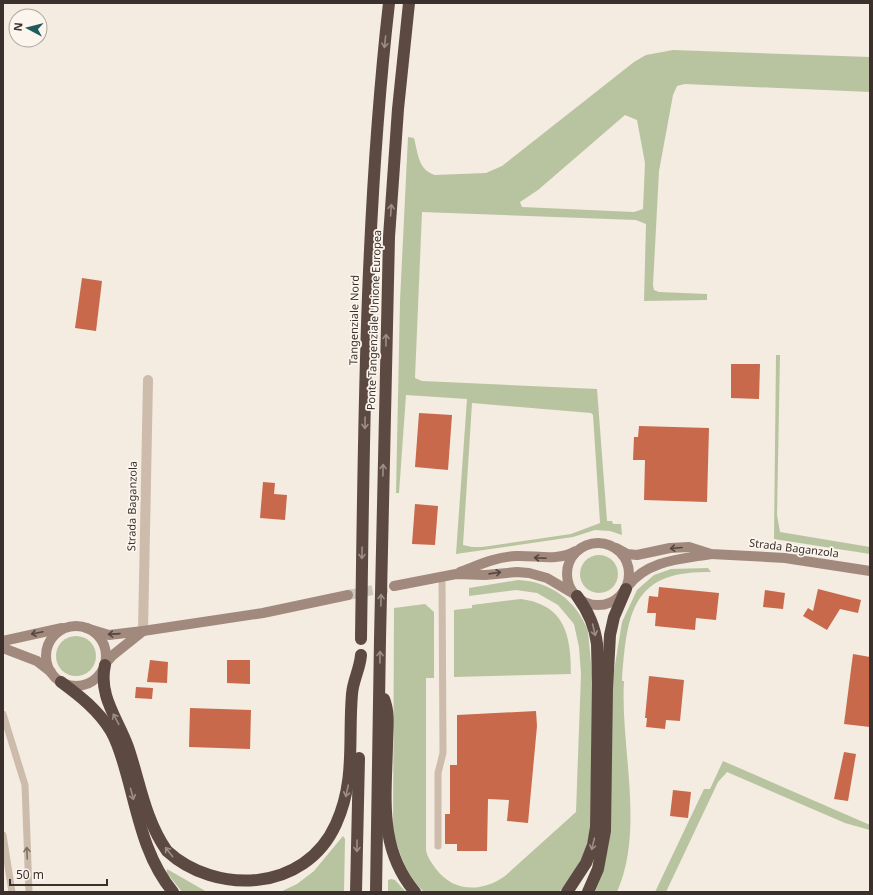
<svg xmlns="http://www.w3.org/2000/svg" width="873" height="895" viewBox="0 0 873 895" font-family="'Noto Sans',sans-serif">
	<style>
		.green { fill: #b8c4a0; fill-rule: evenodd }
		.building { fill: #c8694b }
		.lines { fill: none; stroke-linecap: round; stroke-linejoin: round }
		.secondary-tunnel { stroke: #cfc6bd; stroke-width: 10; stroke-dasharray: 10 5; stroke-linecap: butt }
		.lane { stroke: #cdbbac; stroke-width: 7 }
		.street { stroke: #cdbbac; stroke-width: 10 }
		.secondary { stroke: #a18a7d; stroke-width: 10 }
		.highway { stroke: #5c4a42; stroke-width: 12 }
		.highway-bridge { stroke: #5c4a42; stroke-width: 12 }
		.oneway { stroke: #9c8e87 }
		.oneway2 { stroke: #544640 }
		.oneway3 { stroke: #7d6f65 }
		.labels { text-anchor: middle; stroke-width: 3.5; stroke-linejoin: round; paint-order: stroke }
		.street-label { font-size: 11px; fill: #3b302b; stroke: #fbf5ee }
	</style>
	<rect width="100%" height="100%" fill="#f4ebe1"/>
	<g class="green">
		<path d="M673 50 870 57V92L685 84 677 86 673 95 659 171 653 285 654 290 659 292 707 294V300L644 301 646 224 636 220 422 212 415 378 422 381 597 389 607 521H612L613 524H621L622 535 610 531 595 530 573 537 456 554 467 399 406 395 399 493H396L400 301 408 137 414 138C418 153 418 170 435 175L486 173 502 166 634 62 646 55ZM625 115 637 120 645 163 643 209 634 212 522 207 520 202 538 190ZM472 403 591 413 593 415 600 523 571 534 482 547H472L463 545Z"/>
		<polygon points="776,355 780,355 777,515 780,532 870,547 870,554 774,539"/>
		<circle cx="599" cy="574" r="19"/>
		<path d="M708 568 711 572C631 570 627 614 622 681H624C620 747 645 829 617 892H595L604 869 613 677 622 622 637 590 654 575 671 569Z"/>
		<path d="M518 580C550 581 577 601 588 631L593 685 590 834C584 856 575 876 559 892H424C406 875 400 854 393 832L394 608 425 604 434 612V678H426V850C427 857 432 863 436 869 454 893 483 892 505 876L576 812 581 674 579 647 574 624 558 605 537 593 516 590 469 596V588Z"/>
		<path d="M521 599C566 605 571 637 571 674L454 677V610L472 608V605Z"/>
		<circle cx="76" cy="656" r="20"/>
		<polygon points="723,761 870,825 870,830 845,823 727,772 718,782 666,892 655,892 704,789 710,789"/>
		<polygon points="343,836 345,839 344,892 280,892 297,884 314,871"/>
		<polygon points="167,869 207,892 182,892 167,873"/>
		<polygon points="391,879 395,880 406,892 388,892 388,880"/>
	</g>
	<g class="building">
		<polygon points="82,278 102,281 96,331 75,328"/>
		<polygon points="731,364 760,364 759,399 731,398"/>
		<polygon points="419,413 452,415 448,470 415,467"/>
		<polygon points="639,426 709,428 707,502 644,500 645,460 633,460 634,437 638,437"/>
		<polygon points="263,482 275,483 274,494 287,495 285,520 260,518"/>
		<polygon points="415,504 438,506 435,545 412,544"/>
		<polygon points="659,587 719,593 716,620 696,618 695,630 655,626 656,613 647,613 649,596 658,597"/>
		<polygon points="818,589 861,600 858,613 840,609 827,630 803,616 808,608 813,611"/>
		<polygon points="765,590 785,593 783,609 763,607"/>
		<polygon points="853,654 870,657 870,727 844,724"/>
		<polygon points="150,660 168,662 167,683 147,682"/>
		<polygon points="227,660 250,660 250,684 227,683"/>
		<polygon points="649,676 684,680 680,721 666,720 665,729 646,727 647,718 645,718"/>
		<polygon points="136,687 153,688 152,699 135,698"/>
		<polygon points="190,708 251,710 250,749 189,747"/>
		<polygon points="536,711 537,726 528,823 507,821 509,800 488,799 487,851 457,851 457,844 445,844 445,814 450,814 450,765 457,765 457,715"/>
		<polygon points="844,752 856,754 848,801 834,799"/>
		<polygon points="673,790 691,792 688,818 670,816"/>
	</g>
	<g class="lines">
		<polyline class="secondary-tunnel" points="348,595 394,586"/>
		<g class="lane">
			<polyline points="3,714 25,785 29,892"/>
			<polyline points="3,835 12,892"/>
			<polyline points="438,846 438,773 443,753 442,576"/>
		</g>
		<polyline class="street" points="143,631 148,380"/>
		<g class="secondary">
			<circle cx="598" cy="574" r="31"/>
			<polyline points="616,548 627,554 637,555 670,548 689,547 711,554 785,558 870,571"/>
			<path d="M460 572C479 565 495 557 516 556 537 555 556 562 576 551"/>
			<polyline points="394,586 456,574 485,575 517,572 529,573 547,578 574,594"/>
			<path d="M628 586C647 560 682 559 711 554"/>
			<circle cx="76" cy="656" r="30"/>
			<polyline points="86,628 109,635 143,631 263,613 348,595"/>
			<polyline points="3,641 62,628"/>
			<polyline points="3,648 37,661 51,672"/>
			<polyline points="105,664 113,655 143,631"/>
		</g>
		<g class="highway">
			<path d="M105 665C98 696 118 719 128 747 140 782 145 820 167 851 215 895 305 893 336 824 356 780 348 740 352 694 353 680 360 669 361 655"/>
			<path d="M61 682C80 696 98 710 111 731 120 747 124 765 129 783 139 821 147 861 173 892"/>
			<path d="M384 699C390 714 387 730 387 745 386 798 378 848 415 892"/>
			<polyline points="356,892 359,758"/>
			<polyline points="376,892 380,639"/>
			<path d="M567 892 586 863 593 845 596 827 598 683 597 644C595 626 588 611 577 596"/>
			<polyline points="588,892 598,869 605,831 607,689 610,635 614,617 626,589"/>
		</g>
		<g class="highway-bridge">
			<path d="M361 639C364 426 365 214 389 3"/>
			<polyline points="380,639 389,237 398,109 409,3"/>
		</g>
	</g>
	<defs><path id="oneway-shaft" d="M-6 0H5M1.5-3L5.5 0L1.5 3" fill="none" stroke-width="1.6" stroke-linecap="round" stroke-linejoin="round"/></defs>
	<g class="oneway">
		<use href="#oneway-shaft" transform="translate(385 42) rotate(96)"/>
		<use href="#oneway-shaft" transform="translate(391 210) rotate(-86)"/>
		<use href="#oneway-shaft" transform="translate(386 340) rotate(-89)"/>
		<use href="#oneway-shaft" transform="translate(365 423) rotate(91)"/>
		<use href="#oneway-shaft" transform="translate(383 470) rotate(-89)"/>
		<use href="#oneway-shaft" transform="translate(362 553) rotate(91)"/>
		<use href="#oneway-shaft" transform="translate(381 600) rotate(-89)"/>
		<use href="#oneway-shaft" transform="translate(594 630) rotate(77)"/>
		<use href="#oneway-shaft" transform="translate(380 657) rotate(-89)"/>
		<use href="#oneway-shaft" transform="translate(116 719) rotate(-118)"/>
		<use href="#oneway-shaft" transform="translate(347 791) rotate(102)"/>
		<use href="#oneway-shaft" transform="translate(132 794) rotate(75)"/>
		<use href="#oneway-shaft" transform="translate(593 844) rotate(104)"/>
		<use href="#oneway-shaft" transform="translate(357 846) rotate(91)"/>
		<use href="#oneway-shaft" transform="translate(169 852) rotate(-128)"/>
	</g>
	<g class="oneway2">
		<use href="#oneway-shaft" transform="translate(676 548) rotate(175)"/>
		<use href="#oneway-shaft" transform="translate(540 558) rotate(-177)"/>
		<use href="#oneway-shaft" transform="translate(495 573) rotate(-8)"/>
		<use href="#oneway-shaft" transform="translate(37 633) rotate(168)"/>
		<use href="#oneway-shaft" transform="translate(114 634) rotate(176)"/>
	</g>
	<use class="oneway3" href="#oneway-shaft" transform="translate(27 853) rotate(-93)"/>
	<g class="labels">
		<g class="street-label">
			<text transform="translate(354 320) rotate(-89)" y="4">Tangenziale Nord</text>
			<text transform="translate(374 320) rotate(-88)" y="4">Ponte Tangenziale Unione Europea</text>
			<text transform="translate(132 506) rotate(-89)" y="4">Strada Baganzola</text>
			<text transform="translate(794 548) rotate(7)" y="4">Strada Baganzola</text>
		</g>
	</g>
	<rect width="873" height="895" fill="none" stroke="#3b302b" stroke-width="8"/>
	<g transform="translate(28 28) rotate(277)"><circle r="19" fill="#fbf5ee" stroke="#aea6a0"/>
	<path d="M0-3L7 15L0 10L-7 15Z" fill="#1f5a5e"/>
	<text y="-6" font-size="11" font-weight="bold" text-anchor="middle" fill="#3b302b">N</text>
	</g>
	<path d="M10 879v6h97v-6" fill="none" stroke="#3b302b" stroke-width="2"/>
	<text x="16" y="879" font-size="12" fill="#3b302b" stroke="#fbf5ee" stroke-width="3" paint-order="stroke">50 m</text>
</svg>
